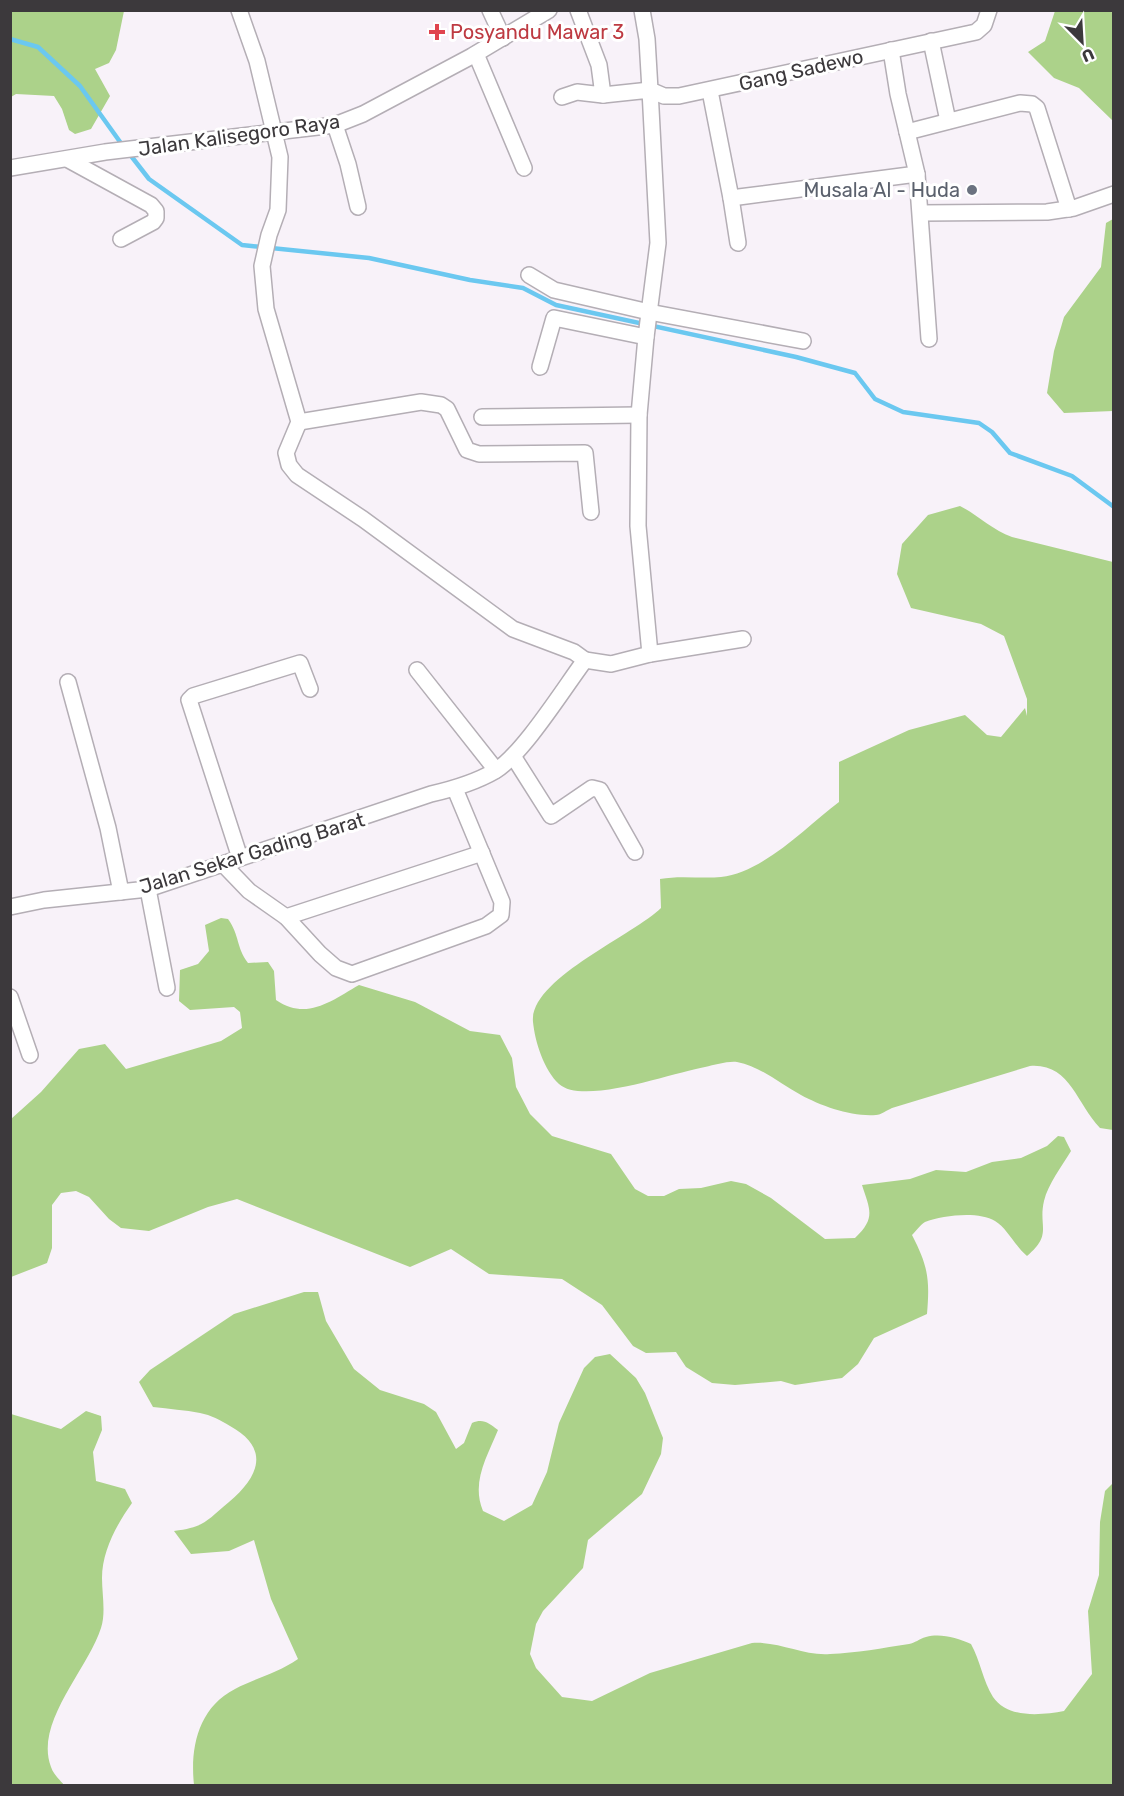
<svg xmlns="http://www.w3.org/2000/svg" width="1124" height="1796" viewBox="0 0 1124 1796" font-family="Rubik,sans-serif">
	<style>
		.forest { fill: #acd28a }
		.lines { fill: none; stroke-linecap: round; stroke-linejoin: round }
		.stream { stroke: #6bc8f0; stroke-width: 4.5 }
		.minor-casing { stroke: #b4aeb5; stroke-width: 18 }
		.minor { stroke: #fff; stroke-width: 15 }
		.health-dot { fill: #e0444e; stroke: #fff; stroke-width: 2 }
		.worship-dot { fill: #6b7280; stroke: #fff; stroke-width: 2 }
		.labels { text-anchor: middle; stroke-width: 6; stroke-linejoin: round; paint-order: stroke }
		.health-label { font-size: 20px; fill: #be3a42; stroke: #fff; text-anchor: start }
		.street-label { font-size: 20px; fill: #3c393c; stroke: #fff }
		.worship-label { font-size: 20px; fill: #5b616d; stroke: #fff; text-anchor: end }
	</style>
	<rect width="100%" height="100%" fill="#f8f2f9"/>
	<g class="forest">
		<polygon points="10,11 124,11 116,50 109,63 95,69 110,96 91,129 75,134 69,130 62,109 54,96 16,94 11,97"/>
		<polygon points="1055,11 1110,11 1113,13 1113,121 1079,88 1054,78 1028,52 1045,41"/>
		<polygon points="1113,219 1113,411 1064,413 1047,393 1054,351 1064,317 1101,267 1106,223"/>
		<path d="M960 506C978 515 992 530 1012 537L1113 562V1130L1100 1128C1076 1103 1070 1063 1030 1066L892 1108C887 1110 881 1115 876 1115 852 1117 821 1106 801 1095 780 1084 762 1067 737 1062 727 1061 715 1065 705 1067 675 1072 583 1106 559 1084 544 1070 535 1042 533 1022 529 979 634 935 661 908L660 879C681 875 701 879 721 877 763 873 807 826 839 802V762L909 730 965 715 987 735 1001 737 1025 708 1027 716V699L1004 636 981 624 911 608 897 574 902 544 928 515Z"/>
		<path d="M221 918 228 919C240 936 236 947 248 963L268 962 274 971 276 1000C307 1021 331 1001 359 985L415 1002 470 1031 500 1035 512 1058 516 1087 530 1114 552 1136 611 1154 635 1189 648 1196H664L679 1189 701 1188 731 1181 746 1184 771 1198 825 1239 855 1238C876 1218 870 1210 862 1185L910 1179 936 1170 966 1172 992 1162 1021 1158 1047 1146 1058 1136 1064 1137 1071 1151C1062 1166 1048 1184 1044 1201 1038 1227 1053 1234 1027 1256 1015 1246 1007 1228 995 1221 979 1211 943 1215 925 1222 920 1225 916 1231 912 1235 928 1266 930 1279 927 1314L874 1338 858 1364 842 1378 795 1385 781 1381 735 1385 712 1383 686 1367 676 1352 646 1353 633 1346 602 1305 562 1279 489 1274 451 1249 410 1267 237 1199 208 1207 149 1231 121 1228 109 1219 89 1197 76 1191 61 1193 52 1205V1248L47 1263 11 1277V1119L41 1092 79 1049 105 1044 126 1069 221 1041 242 1028 240 1012 234 1007 190 1010 179 1001 180 970 198 964 209 951 205 925Z"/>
		<path d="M304 1292H318L326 1321 354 1369 380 1390 424 1404 436 1412 456 1449 464 1443 472 1423C483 1418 489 1423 498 1430 487 1457 471 1482 483 1511L504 1521 532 1505 547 1472 559 1423 584 1368 595 1357 610 1354 636 1378 645 1393 663 1438 661 1454 642 1494 588 1540 583 1568 543 1611 536 1624 530 1654 536 1668 562 1697 592 1701 650 1673 752 1643C779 1641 803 1656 830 1654 856 1653 883 1648 909 1644 915 1643 919 1639 926 1637 941 1633 957 1638 971 1644 980 1660 983 1681 993 1697 1008 1719 1042 1715 1064 1711L1092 1674 1088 1611 1099 1575 1100 1522 1105 1491 1113 1483V1785H194C190 1748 198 1708 235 1689 256 1678 278 1673 298 1659L271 1599 254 1540 229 1551 191 1554 174 1531C205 1527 206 1521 229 1502 260 1476 270 1448 230 1426 220 1420 211 1415 200 1413 185 1410 169 1409 153 1407L139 1382 150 1370 234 1314Z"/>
		<path d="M86 1411 101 1416 102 1430 93 1452 96 1481 125 1489 132 1503C117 1524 102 1551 102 1578 102 1594 106 1613 101 1628 88 1669 34 1723 51 1767 53 1774 60 1780 64 1785H11V1414L61 1429Z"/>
	</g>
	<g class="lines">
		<g class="stream">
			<polyline points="10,39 38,47 80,86 123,146"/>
			<polyline points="128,152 149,179 242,245 369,258 470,280 523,288 556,305 796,357 855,373 875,399 903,412 979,423 992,432 1010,453 1072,476 1114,507"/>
		</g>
		<defs>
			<g id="minor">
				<polyline points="490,10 503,38"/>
				<polyline points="642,10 647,39 650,90 664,96 679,96 976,32 984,25 989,10"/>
				<polyline points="931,41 948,121"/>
				<polyline points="891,50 898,94 917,174 929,339"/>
				<polyline points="476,54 524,168"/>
				<polyline points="710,91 731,198 917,174"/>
				<polyline points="562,97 577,92 603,95 599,65 578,10"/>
				<polyline points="335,125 348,164 358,207"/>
				<polyline points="907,132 1020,103 1032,104 1037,108 1069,209"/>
				<polyline points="67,159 151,205 156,211 156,218 153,222 121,239"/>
				<polyline points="10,168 105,152 335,125 363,114 472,56 549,10"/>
				<polyline points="731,198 738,243"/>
				<polyline points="921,213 1047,212 1074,208 1114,194"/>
				<polyline points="529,275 554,290 649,312 803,341"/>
				<polyline points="540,367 554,318 646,337"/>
				<polyline points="482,417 639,415"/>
				<polyline points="299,422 421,402 441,405 447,409 467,450 479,454 585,453 591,512"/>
				<polyline points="650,654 743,639"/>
				<polyline points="585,660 611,664 650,654 638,526 639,415 646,337 658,243 650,90 603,95"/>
				<polyline points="417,670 496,770"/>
				<polyline points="68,682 108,828 121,892"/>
				<polyline points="513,756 551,816 592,788 600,790 635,852"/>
				<polyline points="240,858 189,700 193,696 300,663 310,689"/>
				<polyline points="223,864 249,891 286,917 320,954 336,968 352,974 486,926 501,915 502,902 455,789"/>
				<polyline points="148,889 167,988"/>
				<path d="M10 907 44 900 148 889 431 794C453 789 476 782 495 771 523 754 564 688 585 660L574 652 513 629 363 519 297 475 289 465 286 453 299 422 266 309 262 266 269 235 278 210 280 157 257 61 239 10"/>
				<polyline points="286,917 482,853"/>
				<polyline points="10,997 30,1055"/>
			</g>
		</defs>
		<use href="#minor" class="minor-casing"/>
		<use href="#minor" class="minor"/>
	</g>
	<path class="health-dot" d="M434 23h6v6h6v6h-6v6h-6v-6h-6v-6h6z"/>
	<circle class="worship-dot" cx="972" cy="190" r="6"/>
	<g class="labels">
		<g class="health-label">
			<text x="450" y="39">Posyandu Mawar 3</text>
		</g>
		<g class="street-label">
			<text transform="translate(801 70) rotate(-13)" y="7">Gang Sadewo</text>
			<text transform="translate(239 135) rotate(-8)" y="7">Jalan Kalisegoro Raya</text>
			<text transform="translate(252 853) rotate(-17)" y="7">Jalan Sekar Gading Barat</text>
		</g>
		<g class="worship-label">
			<text x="960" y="197">Musala Al - Huda</text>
		</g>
	</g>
	<rect width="1124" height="1796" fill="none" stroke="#3c393c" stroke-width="24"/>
	<g transform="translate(1082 42) rotate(156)" stroke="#ffffff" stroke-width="4.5" paint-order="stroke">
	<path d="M0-4.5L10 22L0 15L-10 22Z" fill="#3c393c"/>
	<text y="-9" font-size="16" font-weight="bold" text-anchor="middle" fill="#3c393c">U</text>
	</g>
</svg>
